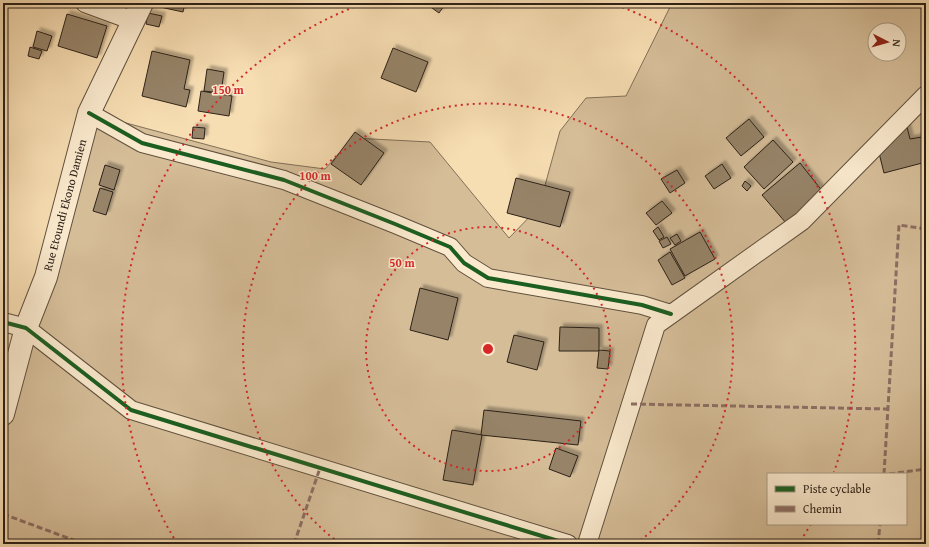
<svg xmlns="http://www.w3.org/2000/svg" width="929" height="547" viewBox="0 0 929 547" font-family="'Gentium Book Plus',serif">
	<style>
		.green { fill: #d5bd98; stroke: #817058; fill-rule: evenodd }
		.building { fill: #968368; stroke: #2d2218; filter: url(#shadow) }
		.lines { fill: none; stroke-linecap: round; stroke-linejoin: round }
		.minor-casing { stroke: #60513e; stroke-width: 20 }
		.tertiary-casing { stroke: #60513e; stroke-width: 24 }
		.minor { stroke: #fae9cd; stroke-width: 18 }
		.tertiary { stroke: #fae9cd; stroke-width: 22 }
		.quiet { stroke: #8d6e63; stroke-width: 3; stroke-dasharray: 6 3; stroke-linecap: butt }
		.cycleway-casing { stroke: #fae9cd; stroke-width: 6 }
		.cycleway { stroke: #1b5e20; stroke-width: 4 }
		.ring { fill: none; stroke: #d62828; stroke-width: 2; stroke-dasharray: 2 4 }
		.labels { text-anchor: middle; stroke-width: 3; stroke-linejoin: round; paint-order: stroke }
		.street-label { font-size: 12px; fill: #2d2218; stroke: #fae9cd }
		.centre { fill: #d62828; stroke: #fae9cd; stroke-width: 2 }
		.ring-label { font-size: 12px; text-anchor: middle; font-weight: bold; fill: #d62828; stroke: #fae9cd; stroke-width: 3; stroke-linejoin: round; paint-order: stroke }
	</style>
	<defs>
		<filter id="shadow"><feDropShadow dx="3.5" dy="-3.5" stdDeviation="1" flood-color="#0004"/></filter>
	</defs>
	<rect width="100%" height="100%" fill="#f7ddb2"/>
	<filter id="stains"><feTurbulence type="fractalNoise" baseFrequency=".005" numOctaves="4"/><feColorMatrix values="0 0 0 0 .2 0 0 0 0 .09 0 0 0 0 .02 0 0 0 .5 -.17"/></filter>
	<radialGradient id="worn" r=".72"><stop offset=".6" stop-color="#630" stop-opacity="0"/><stop offset="1" stop-color="#630" stop-opacity=".3"/></radialGradient>
	<path class="green" d="M672 3H926V544H3V427L46 277 89 113 271 162 325 169 353 138 430 142 509 238 539 207 560 131 586 98 626 96ZM875 30H899V54H875ZM768 474H906V524H768Z"/>
	<g class="building">
		<polygon points="161,3 185,3 183,12 160,7"/>
		<polygon points="425,3 446,3 439,13"/>
		<polygon points="148,13 162,16 159,27 146,24"/>
		<polygon points="67,14 107,26 97,58 58,46"/>
		<polygon points="37,31 52,36 47,51 33,47"/>
		<polygon points="30,47 42,51 39,59 28,56"/>
		<polygon points="393,48 428,62 416,92 381,78"/>
		<polygon points="152,51 190,60 184,89 190,90 186,107 142,96"/>
		<polygon points="207,69 224,72 221,93 204,91"/>
		<polygon points="201,91 232,96 229,116 198,111"/>
		<polygon points="749,119 764,137 741,156 726,138"/>
		<polygon points="906,123 910,139 922,137 926,153 926,162 884,173 877,145"/>
		<polygon points="193,127 205,128 204,139 192,138"/>
		<polygon points="355,132 384,153 361,185 331,164"/>
		<polygon points="773,140 793,162 764,189 744,167"/>
		<polygon points="800,163 823,192 786,223 762,195"/>
		<polygon points="722,164 731,178 714,189 705,176"/>
		<polygon points="105,165 120,170 114,190 99,185"/>
		<polygon points="677,170 685,183 670,193 661,179"/>
		<polygon points="516,178 570,192 560,227 507,213"/>
		<polygon points="745,181 751,186 747,191 742,186"/>
		<polygon points="100,188 113,192 106,215 93,211"/>
		<polygon points="662,201 672,213 656,225 646,213"/>
		<polygon points="658,227 664,237 659,240 653,231"/>
		<polygon points="700,232 715,259 685,276 670,249"/>
		<polygon points="677,234 681,241 675,245 670,238"/>
		<polygon points="667,237 671,244 663,248 659,241"/>
		<polygon points="670,252 685,278 672,285 658,260"/>
		<polygon points="420,288 458,298 448,340 410,330"/>
		<polygon points="560,327 599,328 599,351 559,351"/>
		<polygon points="514,335 544,342 537,370 507,362"/>
		<polygon points="599,350 610,351 608,369 597,368"/>
		<polygon points="484,410 581,421 578,445 481,435"/>
		<polygon points="452,430 482,435 473,485 443,480"/>
		<polygon points="556,448 578,456 570,477 549,469"/>
	</g>
	<g class="lines">
		<defs>
			<g id="minor">
				<polyline points="85,3 134,21"/>
				<polyline points="89,113 142,143 284,180 395,224 450,247 464,263 488,278 642,305 671,314"/>
				<polyline points="3,322 26,328 131,410 568,544"/>
				<polyline points="587,544 656,325 802,221 926,95"/>
			</g>
			<polyline id="tertiary" points="3,414 26,328 46,277 89,113 142,3"/>
		</defs>
		<use href="#minor" class="minor-casing"/>
		<use href="#tertiary" class="tertiary-casing"/>
		<use href="#minor" class="minor"/>
		<use href="#tertiary" class="tertiary"/>
		<g class="quiet">
			<polyline points="631,404 888,409"/>
			<polyline points="884,474 899,225 926,229"/>
			<polyline points="889,474 926,469"/>
			<polyline points="3,514 84,544"/>
			<polyline points="294,544 320,468"/>
			<polyline points="878,544 880,524"/>
		</g>
		<defs>
			<g id="cycleway">
				<polyline points="89,113 142,143 284,180 395,224 450,247 464,263 488,278 642,305 671,314"/>
				<polyline points="3,322 26,328 131,410 568,544"/>
			</g>
		</defs>
		<use href="#cycleway" class="cycleway-casing"/>
		<use href="#cycleway" class="cycleway"/>
	</g>
	<g class="ring">
		<circle cx="488" cy="349" r="122"/>
		<path d="M339 543A245 245 0 1 1 637 543"/>
		<path d="M811 524A367 367 0 0 1 799 543M177 543A367 367 0 0 1 365 3M611 3A367 367 0 0 1 834 472"/>
	</g>
	<g class="labels">
		<g class="street-label">
			<text transform="translate(65 205) rotate(-75)" y="4">Rue Etoundi Ekono Damien</text>
		</g>
	</g>
	<circle cx="488" cy="349" r="6" class="centre"/>
	<g class="ring-label">
		<text x="228" y="94">150 m</text>
		<text x="315" y="180">100 m</text>
		<text x="402" y="267">50 m</text>
	</g>
	<rect width="929" height="547" fill="none" stroke="#f7ddb2" stroke-width="16"/>
	<rect x="4" y="4" width="921" height="539" fill="none" stroke="#2d2218" stroke-width="2"/>
	<rect x="8" y="8" width="913" height="531" fill="none" stroke="#2d2218"/>
	<rect x="767" y="473" width="140" height="52" fill="#fae9cd" stroke="#a89985"/>
	<rect x="775" y="486" width="20" height="6" fill="#1b5e20" stroke="#a89985"/>
	<text x="803" y="493" font-size="12" fill="#2d2218">Piste cyclable</text>
	<rect x="775" y="506" width="20" height="6" fill="#8d6e63" stroke="#a89985"/>
	<text x="803" y="513" font-size="12" fill="#2d2218">Chemin</text>
	<g transform="translate(887 42) rotate(96)"><circle r="19" fill="#fae9cd" stroke="#a89985"/>
	<path d="M0-3L7 15L0 10L-7 15Z" fill="#8f2418"/>
	<text y="-6" font-size="11" font-weight="bold" text-anchor="middle" fill="#2d2218">N</text>
	</g>
	<rect width="100%" height="100%" filter="url(#stains)"/>
	<rect width="100%" height="100%" fill="url(#worn)"/>
</svg>
